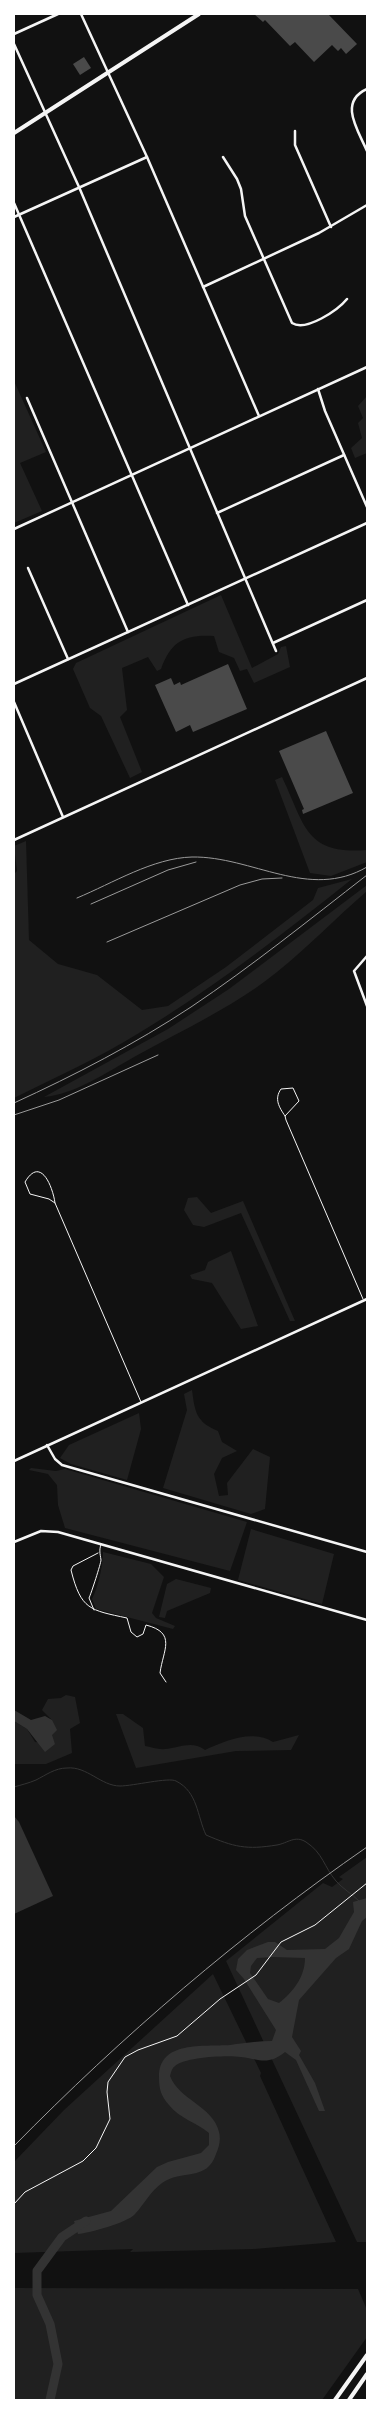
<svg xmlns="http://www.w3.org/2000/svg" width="381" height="2414" viewBox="0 0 381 2414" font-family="'Fira Sans Condensed',sans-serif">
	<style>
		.green { fill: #202020 }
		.water { fill: #333; fill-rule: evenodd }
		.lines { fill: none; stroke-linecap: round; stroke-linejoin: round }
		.stream { stroke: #333; stroke-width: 1 }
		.river { stroke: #333; stroke-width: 9 }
		.building { fill: #4a4a4a }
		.path { stroke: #f5f5f5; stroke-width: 1 }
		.service { stroke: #f5f5f5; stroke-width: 1 }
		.minor { stroke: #f5f5f5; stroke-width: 2.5 }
		.tertiary { stroke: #f5f5f5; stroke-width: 2.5 }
		.primary { stroke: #f5f5f5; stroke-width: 4 }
		.trunk { stroke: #f5f5f5; stroke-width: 4 }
		.rail { stroke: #9a9a9a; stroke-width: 1 }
	</style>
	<rect width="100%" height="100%" fill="#111"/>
	<g class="green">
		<polygon points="14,381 46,452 20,463 42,511 14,523"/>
		<polygon points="367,396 367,453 355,458 351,448 362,438 358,423 363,418 358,406"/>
		<path d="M221 595 252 668 278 654 281 647 286 646 290 667 254 683 247 669 240 671 234 658 219 652 214 636C185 634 171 641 161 669L157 671 148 657 122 668 127 710 120 717 142 772 130 778 101 716 90 708 73 669 76 663Z"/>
		<path d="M282 777C305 825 305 855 367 850V862L331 876 310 873 275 780Z"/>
		<path d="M26 841 29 940 58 964 97 975 142 1010 168 1006 226 967 313 900 318 888 352 879C284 933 214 988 139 1033 99 1058 56 1077 14 1098V874L17 871 14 846Z"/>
		<path d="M367 885V891C337 917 308 947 277 972 234 1007 182 1030 134 1057 107 1072 76 1094 44 1097L168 1029 229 989Z"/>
		<polygon points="197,1197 211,1213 243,1201 295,1321 290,1321 241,1213 204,1227 193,1225 184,1210 188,1198"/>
		<polygon points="231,1251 258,1326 241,1329 212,1283 192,1279 190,1275 205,1270 208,1262"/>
		<path d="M192 1390C195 1412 196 1422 218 1431L222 1442 237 1451 222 1458 214 1474 219 1496 228 1495 227 1483 253 1449 270 1457 265 1509 251 1514 163 1488 187 1410 184 1394Z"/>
		<polygon points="139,1413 141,1429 127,1480 71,1464 60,1458 69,1445"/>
		<polygon points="31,1468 56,1471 65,1469 247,1522 230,1571 65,1528 58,1505 57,1485 48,1474 29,1470"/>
		<polygon points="251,1529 334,1554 322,1604 238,1580"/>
		<path d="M103 1552 151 1564 164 1577 152 1613 156 1618 175 1626 173 1629 96 1609 92 1599C98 1588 103 1565 103 1552Z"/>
		<polygon points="176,1579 211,1588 210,1593 167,1611 165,1618 159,1617 167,1584"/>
		<polygon points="66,1695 75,1697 80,1723 70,1729 72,1753 46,1764 14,1764 14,1721 27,1729 35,1742 55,1744 52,1738 52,1720 42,1710 48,1699 61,1698"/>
		<path d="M116 1714H123L143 1728 145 1746C151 1747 159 1750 165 1749 180 1748 191 1740 205 1750 225 1741 252 1729 273 1742L299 1735 291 1750 236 1751 136 1768Z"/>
		<polygon points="367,1857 367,2242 357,2242 226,1961 323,1883 332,1887 343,1879 339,1877"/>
		<polygon points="213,1974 261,2073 260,2076 336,2242 253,2249 130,2252 133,2249 14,2253 14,2162 64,2110"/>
		<polygon points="14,2288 358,2289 367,2310 367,2337 322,2400 14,2400"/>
	</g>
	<g class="water">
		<polygon points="14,1710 31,1720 45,1716 52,1720 57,1730 52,1735 55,1744 45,1752 27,1729 14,1721"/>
		<polygon points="14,1816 19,1822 53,1896 14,1914"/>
		<path d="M367 1898V1917L362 1921 349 1949 336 1958 299 2000 292 2037 301 2051 299 2055 315 2083 325 2111H319L296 2060 285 2052C268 2066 259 2059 241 2057 227 2055 185 2057 175 2066 172 2068 171 2072 170 2076 179 2100 213 2106 219 2132 221 2140 219 2147 216 2154 207 2182 181 2169 162 2183 150 2192 145 2203 135 2214 127 2223 89 2233 78 2234L74 2221 111 2211 157 2167 168 2162 201 2153 209 2145V2133C196 2122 180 2119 169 2105 161 2096 159 2089 159 2077 159 2040 204 2047 230 2045 244 2043 257 2041 272 2041L276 2030 244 1979 236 1970 238 1959 247 1950 268 1942H275L287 1950 325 1949 339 1938 343 1931 354 1912 353 1902ZM273 1957 305 1958C305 1977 293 1992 279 2003L268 1999 250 1973 251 1966 257 1958Z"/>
	</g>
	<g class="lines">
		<path class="stream" d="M14 1787C21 1785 29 1783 36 1780 46 1775 55 1768 67 1768 87 1766 101 1786 120 1786 133 1786 169 1777 176 1781 198 1792 197 1816 206 1835 234 1847 246 1850 277 1845 288 1843 295 1835 306 1842 323 1853 324 1867 336 1881 342 1888 352 1894 359 1901"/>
		<polyline class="river" points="50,2400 58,2364 50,2324 37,2295 37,2271 62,2237 86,2221"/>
	</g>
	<g class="building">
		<polygon points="254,14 328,14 357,44 346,54 341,48 338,51 332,45 314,62 295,42 290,46 265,20 263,22"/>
		<polygon points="84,57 91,68 80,75 73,64"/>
		<polygon points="228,664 247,709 193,732 190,725 176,732 155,685 171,678 174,685 180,682 181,685"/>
		<polygon points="326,731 353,793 303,814 302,810 304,809 279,751"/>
	</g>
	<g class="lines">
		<polyline class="path" points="14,2204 25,2192 83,2161 96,2148 110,2119 107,2092 108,2082 125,2057 138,2050 177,2036 220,1999 256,1975 281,1942 315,1925 367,1883"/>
		<g class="service">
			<path d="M285 1116C279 1107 274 1099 281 1089L293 1088 299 1101 285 1116 286 1120 363 1299"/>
			<path d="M55 1203 49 1199 30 1194 25 1182C41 1155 53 1188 55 1203L141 1402"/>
			<path d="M98 1553 73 1566 71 1570C81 1610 90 1610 127 1618L131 1632 137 1637 143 1634 146 1625C177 1633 163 1650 160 1673L166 1682"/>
			<path d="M94 1610 89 1598C91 1594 101 1563 101 1560 100 1553 99 1551 101 1544"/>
		</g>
		<g class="minor">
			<polyline points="81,14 147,157 259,416"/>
			<polyline points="14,34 58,14"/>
			<polyline points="14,44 79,187 276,651"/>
			<path d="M367 89C338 102 358 130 367 151"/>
			<polyline points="295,131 295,145 331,227"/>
			<path d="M223 157 237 179 241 189 245 216 292 323C306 332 338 310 347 299"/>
			<polyline points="14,203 188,605"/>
			<polyline points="14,217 147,157"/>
			<polyline points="203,287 319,233 367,205"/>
			<polyline points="318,389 325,411 367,507"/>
			<polyline points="27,398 128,632"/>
			<polyline points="217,513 344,455"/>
			<polyline points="14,529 367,367"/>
			<polyline points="28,568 68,659"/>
			<polyline points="273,643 367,600"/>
			<polyline points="14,684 367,523"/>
			<polyline points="14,702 63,817"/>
			<polyline points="367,956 354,971 367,1006"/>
			<polyline points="47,1445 55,1459 62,1465 367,1552"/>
			<polyline points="14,1542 41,1531 58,1532 367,1620"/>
		</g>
		<g class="tertiary">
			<polyline points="14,840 367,678"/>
			<polyline points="14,1461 367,1299"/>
		</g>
		<polyline class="primary" points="14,133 199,14"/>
		<g class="trunk">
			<polyline points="335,2400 367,2355"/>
			<polyline points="349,2400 367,2374"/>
		</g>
		<g class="rail">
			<path d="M77 898C113 883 153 858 192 857 252 856 309 901 367 867"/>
			<polyline points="91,904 168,870 196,862"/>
			<polyline points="107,942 240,885 262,879 282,878"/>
			<path d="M14 1103C75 1075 135 1044 191 1007 252 966 309 920 367 875"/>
			<polyline points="14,1115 59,1100 158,1055"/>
			<path d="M14 2146C122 2036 240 1935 367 1847"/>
		</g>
	</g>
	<rect width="381" height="2414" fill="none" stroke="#ffffff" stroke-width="30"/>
</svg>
